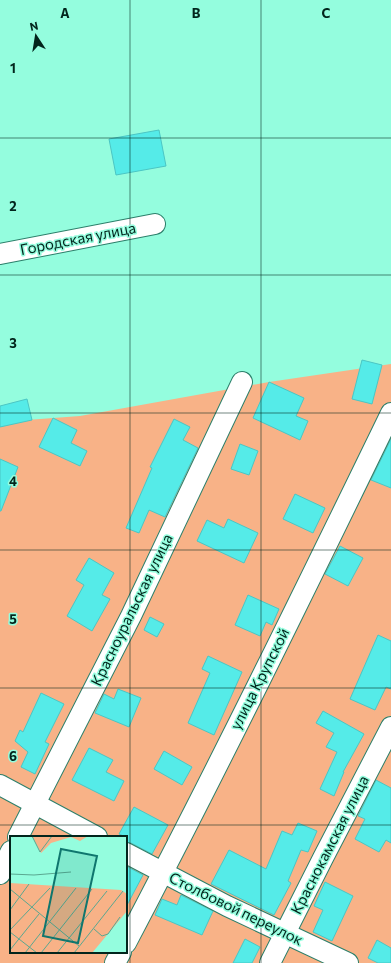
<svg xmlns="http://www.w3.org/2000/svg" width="391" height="963" viewBox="0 0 391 963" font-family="Commissioner,sans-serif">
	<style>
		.green { fill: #f8b287; fill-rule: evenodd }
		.building { fill: #55ebe8; stroke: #4bc6c4 }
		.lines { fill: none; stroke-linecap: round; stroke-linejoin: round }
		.minor-casing { stroke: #2c7f6a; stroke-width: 22 }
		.minor { stroke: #fff; stroke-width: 20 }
		.grid { fill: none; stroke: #02251c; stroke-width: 1; stroke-opacity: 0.55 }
		.labels { text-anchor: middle; stroke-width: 3; stroke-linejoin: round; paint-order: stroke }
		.street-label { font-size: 15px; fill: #02251c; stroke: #94fdde }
		.inset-road { fill: none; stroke: #5aa790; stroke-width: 1 }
		.view { fill: #0f766e; fill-opacity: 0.15; stroke: #0f766e; stroke-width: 2 }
		.inset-edge { fill: none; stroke: #02251c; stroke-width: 2 }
		.grid-label { font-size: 13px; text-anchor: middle; font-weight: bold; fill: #02251c; stroke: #94fdde; stroke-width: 3; stroke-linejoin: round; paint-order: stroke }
	</style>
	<rect width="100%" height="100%" fill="#94fdde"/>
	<path class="green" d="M391 364V963H0V422L80 416 269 382ZM11 837H126V952H11Z"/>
	<g class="building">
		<polygon points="159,130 166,166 116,175 109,139"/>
		<polygon points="362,360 382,365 372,404 352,399"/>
		<polygon points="269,382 304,398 296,416 308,421 300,440 253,418"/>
		<polygon points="27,399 32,420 0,427 0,406"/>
		<polygon points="53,418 77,430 71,443 87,451 80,466 39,447"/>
		<polygon points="174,419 190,427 183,440 198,448 165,517 149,510 139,533 126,528 152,468 150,467"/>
		<polygon points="391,439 391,488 371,480"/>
		<polygon points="240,444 258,451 249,475 231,469"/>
		<polygon points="0,459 18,467 1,511 0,511"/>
		<polygon points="295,494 325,508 313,533 283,519"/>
		<polygon points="228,519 258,533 244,563 197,541 207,520 224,528"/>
		<polygon points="340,546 363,558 348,586 325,574"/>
		<polygon points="89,558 114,573 102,595 110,599 92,631 67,616 84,585 76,580"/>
		<polygon points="248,595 279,609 272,625 266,622 260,636 235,625"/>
		<polygon points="150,617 164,624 157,637 144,630"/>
		<polygon points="378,635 391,641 391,689 386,687 375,710 350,699"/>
		<polygon points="208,656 242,672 214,735 188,723 210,673 202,669"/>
		<polygon points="118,689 141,698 129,727 95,713 104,694 114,699"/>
		<polygon points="41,693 64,704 45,742 49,744 35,774 21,767 28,752 15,741 20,730 23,732"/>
		<polygon points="323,711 364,734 343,772 344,772 334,796 320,789 337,752 326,747 334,733 316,723"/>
		<polygon points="89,748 113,760 106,772 124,781 114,801 72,780"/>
		<polygon points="164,751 192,767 182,785 154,769"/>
		<polygon points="376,780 391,788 391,843 386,840 379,852 355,839 365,819 358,816"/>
		<polygon points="134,807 168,825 152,854 131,843 126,842 126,837 119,834"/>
		<polygon points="298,823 317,831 308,852 301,850 288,881 291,883 274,915 211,884 229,850 266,869 282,831 292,835"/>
		<polygon points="126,866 143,875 126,907"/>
		<polygon points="325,882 353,896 332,941 313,932 323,910 314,906"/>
		<polygon points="181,895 213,911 202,935 155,915 162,899 177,905"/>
		<polygon points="245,939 260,947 252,963 233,963"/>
		<polygon points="377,940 391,948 391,963 378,963 368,958"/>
	</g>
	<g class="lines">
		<defs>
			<g id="minor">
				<polyline points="0,254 155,224"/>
				<polyline points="0,785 97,837"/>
				<polyline points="18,837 131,616 242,382"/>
				<polyline points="126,853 227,906 348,963"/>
				<polyline points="0,874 11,851"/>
				<path d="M126 943C218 768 305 590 391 413"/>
				<polyline points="115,963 121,952"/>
				<polyline points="270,963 323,858 391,727"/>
			</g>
		</defs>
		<use href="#minor" class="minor-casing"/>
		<use href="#minor" class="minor"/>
	</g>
	<path class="grid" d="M130 0V963M261 0V963M0 138H391M0 275H391M0 413H391M0 550H391M0 688H391M0 825H391"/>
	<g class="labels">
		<g class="street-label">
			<text transform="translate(78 239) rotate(-11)" y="5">Городская улица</text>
			<text transform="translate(132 610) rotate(-64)" y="5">Красноуральская улица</text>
			<text transform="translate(260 679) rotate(-63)" y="5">улица Крупской</text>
			<text transform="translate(330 845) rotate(-63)" y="5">Краснокамская улица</text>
			<text transform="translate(236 909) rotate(26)" y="5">Столбовой переулок</text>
		</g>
	</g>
	<g transform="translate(10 836)">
		<rect width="117" height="117" fill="#94fdde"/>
		<path d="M22 0H78L70 5 61 1 41 7 31 17ZM0 47 111 54 117 58V75L82 117H0Z" fill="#f8b287"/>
		<path class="inset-road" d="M22 0 30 16 42 0M0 38 24 39 61 36M0 53 69 110M0 74 19 48M84 93 92 100 98 98 110 81M0 94 40 52M0 96 27 117M0 114 29 78M15 117 66 52M31 117 82 53M47 117 97 55M64 117 113 55"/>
		<path class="view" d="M51 13 87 20 68 107 33 100Z"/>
		<rect width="117" height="117" class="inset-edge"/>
	</g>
	<g class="grid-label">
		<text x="65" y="18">A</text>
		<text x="196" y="18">B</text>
		<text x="326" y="18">C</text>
		<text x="13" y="73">1</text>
		<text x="13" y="211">2</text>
		<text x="13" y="348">3</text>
		<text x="13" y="486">4</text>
		<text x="13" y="624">5</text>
		<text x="13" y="761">6</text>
	</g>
	<g transform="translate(36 36) rotate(348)" stroke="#94fdde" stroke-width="3" paint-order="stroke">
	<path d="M0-3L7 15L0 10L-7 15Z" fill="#02251c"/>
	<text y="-6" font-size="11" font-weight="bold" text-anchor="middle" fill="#02251c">N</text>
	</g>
</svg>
